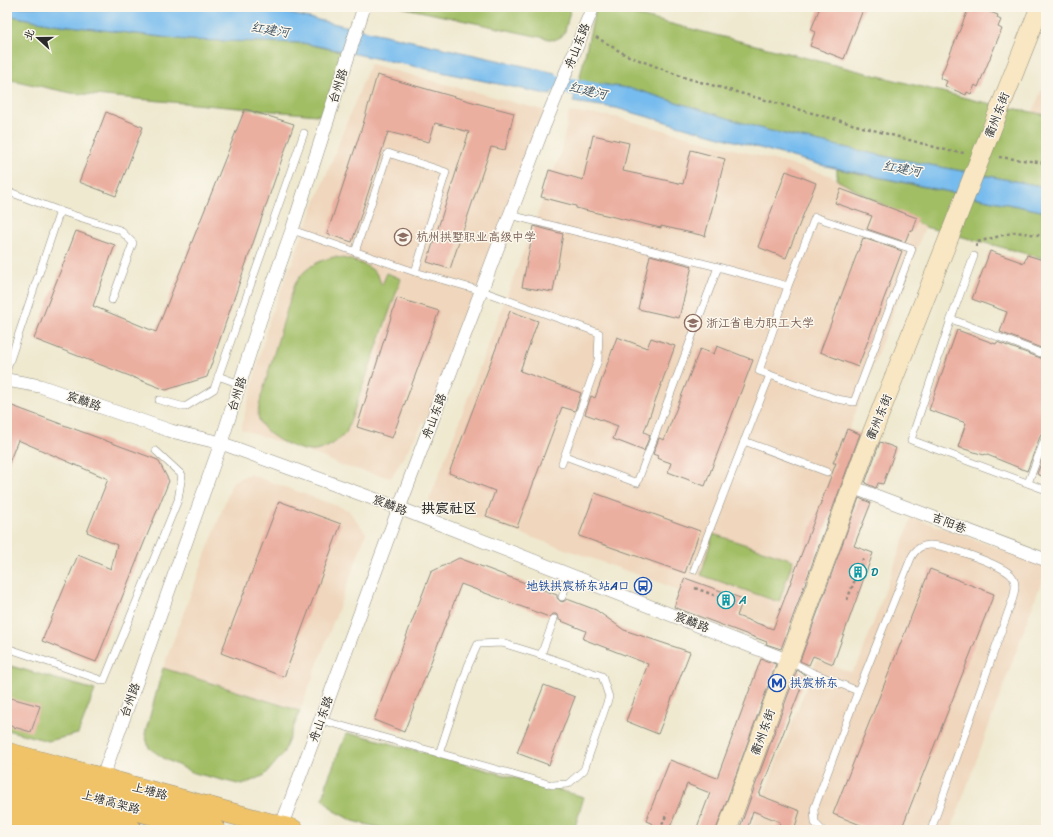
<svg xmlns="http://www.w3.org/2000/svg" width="1053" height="837" viewBox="0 0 1053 837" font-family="Sriracha,'LXGW WenKai TC',sans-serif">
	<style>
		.built { fill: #efd6bc }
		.green { fill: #a1be65; stroke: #667448 }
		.water { fill: #77bcee; stroke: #51748c }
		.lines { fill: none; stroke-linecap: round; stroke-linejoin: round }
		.canal { stroke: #77bcee; stroke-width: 17 }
		.building { fill: #ebafa0 }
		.lane-casing { stroke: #8d8a7e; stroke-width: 8 }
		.street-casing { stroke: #8d8a7e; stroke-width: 14 }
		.secondary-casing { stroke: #8d8a7e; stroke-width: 20 }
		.primary-casing { stroke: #8d8a7e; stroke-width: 22 }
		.highway-casing { stroke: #8d8a7e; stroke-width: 24 }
		.path { stroke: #8d8a7e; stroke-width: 2.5; stroke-dasharray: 3 3; stroke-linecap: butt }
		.lane { stroke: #fff; stroke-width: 7 }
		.street { stroke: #fff; stroke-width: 13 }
		.secondary { stroke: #f9e7c3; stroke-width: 19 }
		.primary { stroke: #f0c369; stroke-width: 21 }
		.highway { stroke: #f0c369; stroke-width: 22 }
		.secondary-bridge-casing { stroke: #8d8a7e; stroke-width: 20; stroke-linecap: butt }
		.secondary-bridge { stroke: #f9e7c3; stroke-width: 19 }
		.labels { text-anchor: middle; stroke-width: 3; stroke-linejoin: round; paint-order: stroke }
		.street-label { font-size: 12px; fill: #2b2b2b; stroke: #fbf7ec }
		.education-label { font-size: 12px; fill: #785e54; stroke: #fbf7ec; text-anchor: start }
		.culture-label { font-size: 12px; fill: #0d838f; stroke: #fbf7ec; text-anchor: start }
		.transit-label { font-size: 12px; fill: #164399; stroke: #fbf7ec; text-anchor: end }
		.water-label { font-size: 13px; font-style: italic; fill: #425666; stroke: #fbf7ec }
		.quarter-label { font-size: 14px; font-weight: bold; fill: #2b2b2b; stroke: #fbf7ec }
	</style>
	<rect width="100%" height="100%" fill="#fbf7ec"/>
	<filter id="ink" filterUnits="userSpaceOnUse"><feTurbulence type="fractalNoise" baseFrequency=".025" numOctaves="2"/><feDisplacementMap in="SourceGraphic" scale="8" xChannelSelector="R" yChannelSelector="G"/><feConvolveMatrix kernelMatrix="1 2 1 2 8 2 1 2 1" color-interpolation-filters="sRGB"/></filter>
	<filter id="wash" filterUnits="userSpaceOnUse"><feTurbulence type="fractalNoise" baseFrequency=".012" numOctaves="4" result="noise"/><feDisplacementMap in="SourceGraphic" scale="16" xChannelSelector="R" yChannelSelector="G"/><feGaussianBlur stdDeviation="0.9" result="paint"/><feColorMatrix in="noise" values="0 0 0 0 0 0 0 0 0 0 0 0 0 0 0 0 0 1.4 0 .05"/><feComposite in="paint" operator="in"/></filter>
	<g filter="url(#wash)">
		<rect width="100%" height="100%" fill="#efe9d0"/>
		<g class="built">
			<polygon points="370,64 546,111 452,375 391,478 339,465 325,458 241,429 269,320"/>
			<polygon points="1046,78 1046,115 1033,112"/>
			<polygon points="569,112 616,117 829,175 925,227 775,627 690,596 661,583 429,501 561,152"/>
			<polygon points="249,474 348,510 366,533 355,564 300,711 163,668 233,481"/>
			<polygon points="912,517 1046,565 1046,569 951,830 750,830 817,660 851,672 859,662"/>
		</g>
		<g class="green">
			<polygon points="401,7 571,7 565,31 561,37 554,40"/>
			<polygon points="596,7 604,7 978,101 1046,115 1046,187 888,157 766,130 634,89 579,81"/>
			<polygon points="7,15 53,24 187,40 303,43 348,53 328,116 71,93 7,79"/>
			<polygon points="837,169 1046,212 1046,259 925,227 837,180"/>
			<path d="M334 257C347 258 371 264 378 276 380 279 380 283 382 285L387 273 401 279 346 433C338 441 327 449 315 451 297 452 260 435 258 415 258 410 260 403 261 397L294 286C303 269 316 261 334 257Z"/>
			<polygon points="713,534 793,560 779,602 701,575"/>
			<polygon points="7,665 95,690 78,734 48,741 7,730"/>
			<polygon points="163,668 300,711 283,754 265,775 242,785 194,773 165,759 149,748 145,734"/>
			<polygon points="346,734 360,735 584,797 574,830 389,830 353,821 334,811 323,799 328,779"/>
		</g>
		<g class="water">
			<polygon points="7,7 260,7 555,73 551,95 303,43 187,40 53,24 7,15"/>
			<polygon points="579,81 634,89 766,130 888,157 1046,187 1046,212 821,165 616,108 573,102"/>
		</g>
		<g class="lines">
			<polyline class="canal" points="530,78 598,92"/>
		</g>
		<g id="blocks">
			<g class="building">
				<polygon points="820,7 864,7 844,59 810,46 815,32 811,30"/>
				<polygon points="976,7 998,15 997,18 1001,20 998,27 1002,29 978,87 975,85 971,94 967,92 966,95 945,86 947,81 940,78 968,10 974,12"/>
				<polygon points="377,75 476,103 514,113 505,150 491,147 450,269 427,262 469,132 435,123 429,142 388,132 352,242 327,234 363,124"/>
				<polygon points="245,109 294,124 207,377 166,390 34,339 76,231 115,245 93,306 156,332"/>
				<polygon points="106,112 143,127 116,196 79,182"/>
				<polygon points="593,135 629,143 623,171 683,184 691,150 725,159 705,236 661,226 661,228 648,225 576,208 576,206 541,197 549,170 583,180"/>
				<polygon points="786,171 816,183 786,258 758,247"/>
				<polygon points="841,189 917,218 913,231 910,230 905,242 867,229 872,216 835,203"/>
				<polygon points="534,226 563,234 553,292 522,287"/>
				<polygon points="863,238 902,251 858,367 820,352"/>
				<polygon points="990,251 1024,263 1027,255 1046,261 1046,350 1000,332 1007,312 972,299"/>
				<polygon points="650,255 692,266 679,318 638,309"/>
				<polygon points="397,298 439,311 392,438 357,427"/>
				<polygon points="510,311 538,321 520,371 581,393 575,411 562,407 517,527 486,516 495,491 449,473"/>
				<polygon points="957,330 996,344 997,342 1046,360 1046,431 1041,434 1027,471 985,454 984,455 958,447 966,423 929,410"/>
				<polygon points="617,337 647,348 651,338 675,346 644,432 650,435 644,451 613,439 618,426 585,414 591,396 595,398"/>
				<polygon points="717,346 753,360 705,486 668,472 671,463 657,458 658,456 653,454 659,438 664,440 700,349 714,354"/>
				<polygon points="7,404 158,460 169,481 96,662 42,641 78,555 111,569 117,545 87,532 108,479 18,440 8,465 7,465"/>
				<polygon points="847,429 860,434 781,649 766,644 767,642 674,607 685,578 743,599 737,616 773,629 836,463 833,463"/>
				<polygon points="880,442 896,448 883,484 878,483 876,488 865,483"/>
				<polygon points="1046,450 1046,478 1037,474"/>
				<polygon points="595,493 700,531 685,573 579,536"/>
				<polygon points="859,498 871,503 854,546 873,553 833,664 813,656 809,665 800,661"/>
				<polygon points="279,501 341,524 284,677 221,653"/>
				<polygon points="459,558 557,595 557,598 560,601 563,602 567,599 596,610 624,630 690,652 658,734 626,721 648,664 583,639 586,631 559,620 559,618 556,614 553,614 549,617 461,584 404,732 374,720 431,572"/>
				<polygon points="930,569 994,594 901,830 873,830 833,814"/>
				<polygon points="761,659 776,664 716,830 696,830 710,793 687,784 669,830 651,830 653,824 646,821 670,760 717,778"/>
				<polygon points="797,670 806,675 759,795 800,811 794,830 777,830 780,822 753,811 747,830 739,830"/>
				<polygon points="544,685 575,697 549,765 517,753"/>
				<polygon points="7,697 40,706 31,732 7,725"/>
			</g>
		</g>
	</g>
	<g filter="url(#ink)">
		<use href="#blocks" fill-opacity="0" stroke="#8d8a7e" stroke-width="1"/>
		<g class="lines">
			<defs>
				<g id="lane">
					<polyline points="7,191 60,211 7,369"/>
					<polyline points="60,211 120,230 133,243 112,300"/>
					<polyline points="510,215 718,267 788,286 815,217 912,249 854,402 837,399 759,371 788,286"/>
					<polyline points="292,230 415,272 482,291 599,333 598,360 562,463"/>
					<polyline points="355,252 388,153 446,172 415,272"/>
					<polyline points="974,256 951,319 911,440 1046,490"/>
					<polyline points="951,319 1046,355"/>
					<polyline points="218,376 240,384"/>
					<polyline points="159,400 185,407 214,389 304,133"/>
					<polyline points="744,441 827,472"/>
					<polyline points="565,456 637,483 718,267"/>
					<polyline points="1028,483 1046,436"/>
					<polyline points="694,570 770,375"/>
					<polyline points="562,597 570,576"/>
					<polyline points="7,648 104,681 178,500 182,475 156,451"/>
					<polyline points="541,655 554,619"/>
					<polyline points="789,661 811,672 858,691"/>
					<polyline points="321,720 552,785 568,784 584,770 609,697 602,676 541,655 502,643 478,644 468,666 439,754"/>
					<path d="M822 830 815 823 814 809 858 691 911 558C915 550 920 545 930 545 946 545 1000 564 1011 575 1017 582 1015 590 1013 598L931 830"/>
				</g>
				<g id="street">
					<polyline points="7,380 40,386 171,431 221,443 399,508 789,661"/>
					<polyline points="852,487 1046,560"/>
					<polyline points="102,779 221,443 260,320 292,230 364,7"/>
					<polyline points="281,827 399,508 541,133 593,7"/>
				</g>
				<g id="secondary">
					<polyline points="990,133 1040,7"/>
					<polyline points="727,830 865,451 959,212"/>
				</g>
				<g id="primary">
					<polyline points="7,753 293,830"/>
					<polyline points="7,817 64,830"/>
				</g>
				<g id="highway">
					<polyline points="7,775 214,830"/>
					<polyline points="7,797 131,830"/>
				</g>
			</defs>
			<use href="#lane" class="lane-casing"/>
			<use href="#street" class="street-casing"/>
			<use href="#secondary" class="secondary-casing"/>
			<use href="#primary" class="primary-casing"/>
			<use href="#highway" class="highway-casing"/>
			<g class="path">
				<polyline points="596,37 626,55 686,78 949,151 964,153"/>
				<polyline points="999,157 1046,163"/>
				<polyline points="976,247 977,242 1015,232 1046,236"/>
				<polyline points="695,588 735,603"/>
				<polyline points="847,600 863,559"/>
				<polyline points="660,830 667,813"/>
			</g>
			<use href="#lane" class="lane"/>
			<use href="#street" class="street"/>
			<use href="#secondary" class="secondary"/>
			<use href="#primary" class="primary"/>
			<use href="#highway" class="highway"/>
			<defs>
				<polyline id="secondary-bridge" points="959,212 990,133"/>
			</defs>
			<use href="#secondary-bridge" class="secondary-bridge-casing"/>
			<use href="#secondary-bridge" class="secondary-bridge"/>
		</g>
	</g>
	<defs>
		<symbol id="school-ring" viewBox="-11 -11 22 22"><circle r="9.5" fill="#fbf7ec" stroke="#8d6e63" stroke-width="1.5"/><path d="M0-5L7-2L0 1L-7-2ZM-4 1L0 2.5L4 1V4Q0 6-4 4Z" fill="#8d6e63"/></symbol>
		<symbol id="university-ring" viewBox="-11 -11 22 22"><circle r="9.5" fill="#fbf7ec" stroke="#8d6e63" stroke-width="1.5"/><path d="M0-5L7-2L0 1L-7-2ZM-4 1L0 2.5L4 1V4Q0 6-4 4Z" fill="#8d6e63"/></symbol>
		<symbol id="building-ring" viewBox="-11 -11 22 22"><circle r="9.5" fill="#fbf7ec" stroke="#0f9aa8" stroke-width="1.5"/><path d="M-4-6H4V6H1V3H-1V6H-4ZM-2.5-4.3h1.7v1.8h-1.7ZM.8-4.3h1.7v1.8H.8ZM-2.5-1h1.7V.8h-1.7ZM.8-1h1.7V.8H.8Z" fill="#0f9aa8"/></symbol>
		<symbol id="bus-ring" viewBox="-11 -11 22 22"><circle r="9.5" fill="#fbf7ec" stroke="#1a4fb4" stroke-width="1.5"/><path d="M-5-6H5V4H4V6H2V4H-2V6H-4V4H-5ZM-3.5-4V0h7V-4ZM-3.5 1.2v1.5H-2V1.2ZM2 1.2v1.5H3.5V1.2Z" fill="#1a4fb4"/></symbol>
		<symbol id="metro-ring" viewBox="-11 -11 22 22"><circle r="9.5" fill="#fbf7ec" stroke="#1a4fb4" stroke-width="1.5"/><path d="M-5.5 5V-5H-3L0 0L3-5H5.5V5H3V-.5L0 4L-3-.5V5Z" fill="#1a4fb4"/></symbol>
	</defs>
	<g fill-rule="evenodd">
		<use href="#school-ring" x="393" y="227" width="20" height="20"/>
		<use href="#university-ring" x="683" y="313" width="20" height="20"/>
		<use href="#building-ring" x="848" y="562" width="20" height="20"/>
		<use href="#bus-ring" x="633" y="576" width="20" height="20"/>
		<use href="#building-ring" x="716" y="590" width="20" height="20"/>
		<use href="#metro-ring" x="767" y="673" width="20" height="20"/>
	</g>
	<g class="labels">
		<g class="street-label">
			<text transform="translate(577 46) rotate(-68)" y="4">舟山东路</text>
			<text transform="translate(338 86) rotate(-72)" y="4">台州路</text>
			<text transform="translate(997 115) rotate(-69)" y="4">衢州东街</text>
			<text transform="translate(237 394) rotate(-72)" y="4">台州路</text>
			<text transform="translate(84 401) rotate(19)" y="4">宸麟路</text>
			<text transform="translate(434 416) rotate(-69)" y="4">舟山东路</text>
			<text transform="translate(879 417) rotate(-68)" y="4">衢州东街</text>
			<text transform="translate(390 505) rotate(21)" y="4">宸麟路</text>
			<text transform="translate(949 523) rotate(21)" y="4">吉阳巷</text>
			<text transform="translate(692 622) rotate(21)" y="4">宸麟路</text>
			<text transform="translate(130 700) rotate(-70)" y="4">台州路</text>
			<text transform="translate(321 719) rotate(-70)" y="4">舟山东路</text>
			<text transform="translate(763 732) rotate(-70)" y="4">衢州东街</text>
			<text transform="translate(150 791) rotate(15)" y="4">上塘路</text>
			<text transform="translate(111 802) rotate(15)" y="4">上塘高架路</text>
		</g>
		<g class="education-label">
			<text x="416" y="241">杭州拱墅职业高级中学</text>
			<text x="706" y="327">浙江省电力职工大学</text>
		</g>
		<g class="culture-label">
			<text x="871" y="576">D</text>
			<text x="739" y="604">A</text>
		</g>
		<g class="transit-label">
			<text x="630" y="590">地铁拱宸桥东站A口</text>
			<text x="790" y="687" text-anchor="start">拱宸桥东</text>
		</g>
		<g class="water-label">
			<text transform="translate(270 29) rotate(9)" y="5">红建河</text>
			<text transform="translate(588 90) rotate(13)" y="5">红建河</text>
			<text transform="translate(902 168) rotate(10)" y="5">红建河</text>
		</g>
		<g class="quarter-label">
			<text x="449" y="513">拱宸社区</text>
		</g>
	</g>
	<rect width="1053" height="837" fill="none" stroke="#fbf7ec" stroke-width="24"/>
	<g transform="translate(38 38) rotate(291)" stroke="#fbf7ec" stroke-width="3" paint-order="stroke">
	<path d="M0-3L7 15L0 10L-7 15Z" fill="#2b2b2b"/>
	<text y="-6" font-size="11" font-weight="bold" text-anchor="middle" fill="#2b2b2b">北</text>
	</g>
</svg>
